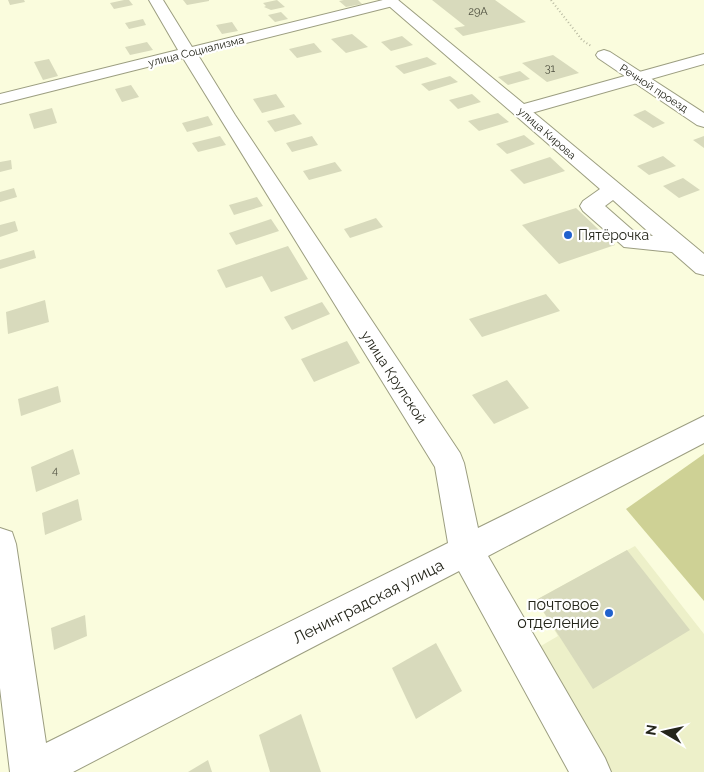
<svg xmlns="http://www.w3.org/2000/svg" width="704" height="772" viewBox="0 0 704 772" font-family="Raleway,sans-serif">
	<style>
		.built { fill: #edf0c9 }
		.green { fill: #ced195 }
		.building { fill: #d8dabc }
		.lines { fill: none; stroke-linecap: round; stroke-linejoin: round }
		.minor-casing { stroke: #9c9e81; stroke-width: 2 }
		.major-casing { stroke: #9c9e81; stroke-width: 2 }
		.path { stroke: #b8b9a1; stroke-width: 2; stroke-dasharray: 1 2.5; stroke-linecap: butt }
		.minor { fill: #fff; fill-rule: evenodd }
		.major { fill: #fff; fill-rule: evenodd }
		.poi-dot { fill: #2061cd; stroke: #fff; stroke-width: 2 }
		.labels { text-anchor: middle; stroke-width: 4.5; stroke-linejoin: round; paint-order: stroke }
		.number-label { font-size: 11px; fill: #515242 }
		.far-street-label { font-size: 11px; fill: #24251a; stroke: #fff }
		.poi-label { font-size: 14px; fill: #24251a; stroke: #fff; text-anchor: start }
		.street-label { font-size: 14px; fill: #24251a; stroke: #fff }
		.near-street-label { font-size: 16px; fill: #24251a; stroke: #fff }
		.near-poi-label { font-size: 16px; fill: #24251a; stroke: #fff; text-anchor: end }
	</style>
	<rect width="100%" height="100%" fill="#fafcdd"/>
	<polygon class="built" points="635,546 704,634 704,772 611,772 534,650 558,636 536,600"/>
	<polygon class="green" points="704,454 704,601 626,509"/>
	<g class="building">
		<polygon points="8,0 24,0 25,2 10,5"/>
		<polygon points="124,0 129,0 133,5 114,9 110,3"/>
		<polygon points="183,0 209,0 209,1 187,5"/>
		<polygon points="277,0 285,7 271,10 264,7 266,6 263,3"/>
		<polygon points="344,0 358,0 362,4 346,7 339,1"/>
		<polygon points="432,0 495,0 526,22 463,36 454,28 465,26"/>
		<polygon points="281,12 288,19 275,22 268,15"/>
		<polygon points="143,19 146,25 129,29 125,23"/>
		<polygon points="232,22 238,31 222,34 216,25"/>
		<polygon points="352,34 368,47 346,53 331,39"/>
		<polygon points="402,36 413,45 391,51 381,42"/>
		<polygon points="147,42 153,50 130,55 125,47"/>
		<polygon points="314,43 322,52 297,58 289,49"/>
		<polygon points="553,55 579,73 547,82 522,63"/>
		<polygon points="427,57 437,64 404,74 395,66"/>
		<polygon points="49,59 58,76 43,80 34,62"/>
		<polygon points="520,71 530,79 508,85 498,77"/>
		<polygon points="450,76 458,82 429,91 421,84"/>
		<polygon points="131,85 139,97 122,102 115,89"/>
		<polygon points="276,94 285,107 262,113 253,99"/>
		<polygon points="472,94 481,102 458,109 449,100"/>
		<polygon points="52,108 57,123 34,129 29,114"/>
		<polygon points="645,110 665,123 653,128 633,115"/>
		<polygon points="498,113 509,122 479,131 468,121"/>
		<polygon points="294,114 302,124 275,132 267,121"/>
		<polygon points="208,116 213,125 187,132 182,123"/>
		<polygon points="524,135 535,144 507,154 496,144"/>
		<polygon points="220,136 226,145 198,152 192,143"/>
		<polygon points="312,136 318,145 292,152 286,143"/>
		<polygon points="704,136 704,148 693,140"/>
		<polygon points="663,156 676,166 649,175 637,166"/>
		<polygon points="550,157 565,171 524,184 510,170"/>
		<polygon points="11,160 12,169 0,172 0,162"/>
		<polygon points="335,162 342,171 309,180 303,171"/>
		<polygon points="683,178 700,190 679,198 663,186"/>
		<polygon points="14,188 17,197 0,202 0,192"/>
		<polygon points="257,197 263,206 234,215 229,205"/>
		<polygon points="576,208 615,245 559,264 522,225"/>
		<polygon points="376,218 383,227 350,238 344,229"/>
		<polygon points="271,219 279,231 236,245 229,233"/>
		<polygon points="15,221 18,231 0,237 0,225"/>
		<polygon points="288,246 308,279 271,292 262,276 226,288 217,270"/>
		<polygon points="34,250 36,258 0,269 0,260"/>
		<polygon points="546,294 560,311 482,337 469,319"/>
		<polygon points="45,300 49,322 8,334 6,312"/>
		<polygon points="322,302 330,314 292,330 284,317"/>
		<polygon points="347,341 360,363 314,382 301,359"/>
		<polygon points="507,380 529,408 494,424 472,395"/>
		<polygon points="58,386 61,402 21,416 18,399"/>
		<polygon points="73,449 80,474 36,492 31,467"/>
		<polygon points="78,499 82,520 45,535 42,513"/>
		<polygon points="627,550 690,630 593,689 536,600"/>
		<polygon points="85,615 87,636 54,650 51,628"/>
		<polygon points="436,643 462,691 416,719 392,668"/>
		<polygon points="301,714 321,772 270,772 259,735"/>
		<polygon points="208,760 212,772 188,772"/>
	</g>
	<g class="lines">
		<defs>
			<g id="minor">
				<polygon points="149,0 163,0 192,47 383,0 398,0 399,2 397,5 198,55 235,115 460,453 464,463 478,528 704,416 704,443 488,556 605,758 611,772 569,772 459,571 73,772 10,772 0,688 0,528 12,532 16,544 46,743 448,543 435,467 183,58 0,104 0,94 178,50"/>
				<polygon points="604,50 610,52 704,113 704,127 697,125 598,58 596,55 598,52"/>
				<path d="M521 106 527 107 704 254V275L696 273 672 252 624 247 583 211 580 206 583 201 600 189 515 115 512 111 515 107ZM613 200 653 236 638 235 605 206Z"/>
			</g>
			<polygon id="major" points="382,0 398,0 524,104 704,54 704,64 521,116 515,115"/>
		</defs>
		<use href="#minor" class="minor-casing"/>
		<use href="#major" class="major-casing"/>
		<polyline class="path" points="551,0 582,40 591,46"/>
		<use href="#minor" class="minor"/>
		<use href="#major" class="major"/>
	</g>
	<g class="poi-dot">
		<circle cx="568" cy="235" r="5"/>
		<circle cx="609" cy="613" r="5"/>
	</g>
	<g class="labels">
		<g class="number-label">
			<text x="478" y="15">29А</text>
			<text x="550" y="72">31</text>
			<text x="55" y="474">4</text>
		</g>
		<g class="far-street-label">
			<text transform="translate(196 51) rotate(-14)" y="4">улица Социализма</text>
			<text transform="translate(654 88) rotate(33)" y="4">Речной проезд</text>
			<text transform="translate(547 133) rotate(41)" y="4">улица Кирова</text>
		</g>
		<g class="poi-label">
			<text x="578" y="240">Пятёрочка</text>
		</g>
		<g class="street-label">
			<text transform="translate(394 377) rotate(57)" y="5">улица Крупской</text>
		</g>
		<g class="near-street-label">
			<text transform="translate(368 601) rotate(-27)" y="6">Ленинградская улица</text>
		</g>
		<g class="near-poi-label">
			<text x="599" y="610">почтовое<tspan x="599" dy="18">отделение</tspan></text>
		</g>
	</g>
	<g transform="translate(664 732) rotate(279)" stroke="#ffffff" stroke-width="4" paint-order="stroke">
	<path d="M0-4L9 19L0 12L-9 19Z" fill="#24251a"/>
	<text y="-8" font-size="14" font-weight="bold" text-anchor="middle" fill="#24251a">N</text>
	</g>
</svg>
